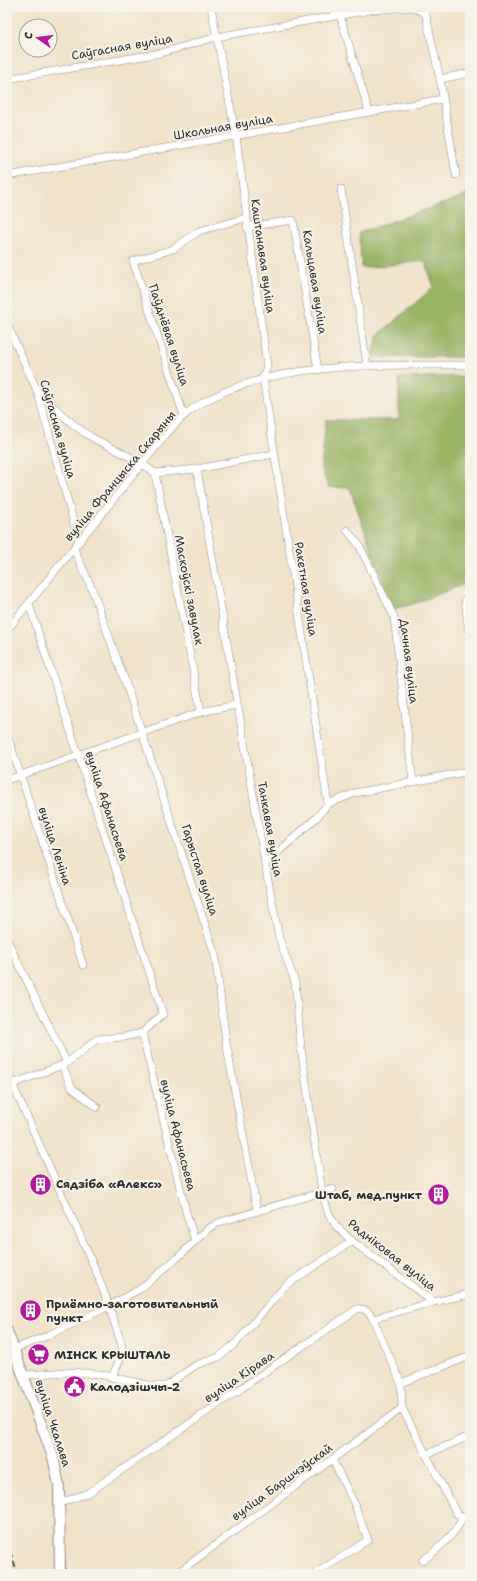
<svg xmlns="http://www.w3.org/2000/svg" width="477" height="1581" viewBox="0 0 477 1581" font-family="'Shantell Sans',sans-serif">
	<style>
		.forest { fill: #9ab466; stroke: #627048 }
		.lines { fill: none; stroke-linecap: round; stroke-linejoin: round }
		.street-casing { stroke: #8e877a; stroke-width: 8 }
		.secondary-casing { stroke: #8e877a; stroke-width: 12 }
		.street { stroke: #fff; stroke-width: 7 }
		.secondary { stroke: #fff; stroke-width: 10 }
		.rail { stroke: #2b2b2b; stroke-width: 2; stroke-dasharray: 6 3; stroke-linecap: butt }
		.labels { text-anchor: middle; stroke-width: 4; stroke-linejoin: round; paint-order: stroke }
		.street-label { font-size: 12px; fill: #2b2b2b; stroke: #f7f3e8 }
		.poi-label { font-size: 12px; font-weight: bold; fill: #2b2b2b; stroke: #f7f3e8; text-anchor: start }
	</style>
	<rect width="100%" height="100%" fill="#f7f3e8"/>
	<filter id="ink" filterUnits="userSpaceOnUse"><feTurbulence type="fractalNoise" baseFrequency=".025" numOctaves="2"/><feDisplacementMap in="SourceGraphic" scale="8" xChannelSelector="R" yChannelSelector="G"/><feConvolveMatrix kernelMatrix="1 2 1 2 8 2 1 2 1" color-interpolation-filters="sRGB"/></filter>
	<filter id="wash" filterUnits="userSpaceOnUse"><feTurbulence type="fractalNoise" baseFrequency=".012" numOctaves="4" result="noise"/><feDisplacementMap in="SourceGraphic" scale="16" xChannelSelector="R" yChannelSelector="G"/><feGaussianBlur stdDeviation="0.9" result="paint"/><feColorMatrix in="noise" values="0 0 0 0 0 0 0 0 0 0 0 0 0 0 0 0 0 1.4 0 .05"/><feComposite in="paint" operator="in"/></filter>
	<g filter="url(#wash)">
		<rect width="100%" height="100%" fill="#f2e3c9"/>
		<g class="forest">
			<polygon points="470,194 470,357 373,357 378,335 434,287 425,261 362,268 359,233"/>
			<polygon points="470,376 470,582 410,605 392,609 350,488 328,487 321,468 326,420 399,420 399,378"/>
		</g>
	</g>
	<g filter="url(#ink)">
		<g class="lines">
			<defs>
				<g id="street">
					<polyline points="211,7 236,136 267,366 263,378 328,804"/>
					<polyline points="424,7 440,79 456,175"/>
					<polyline points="340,15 369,112"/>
					<polyline points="7,79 161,53 216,37 370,10 412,7 425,13"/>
					<polyline points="440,79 470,73"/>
					<polyline points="7,176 443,99"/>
					<polyline points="341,189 367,366"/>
					<polyline points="247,227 293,220 318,370"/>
					<polyline points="7,325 37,390 79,542"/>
					<path d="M37 390C53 407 72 426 93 438 115 450 135 457 155 473L197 469 274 454"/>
					<polyline points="184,416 133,261 173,249 199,231 246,218"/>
					<polyline points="197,469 265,864 279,938 295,982 301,1048 322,1192 328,1212 336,1226 352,1241 433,1302"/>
					<polyline points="155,473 201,712"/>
					<polyline points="347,530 359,545 394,617 413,782"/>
					<polyline points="74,549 92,589 127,687 215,955 226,1042 257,1211"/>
					<polyline points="470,599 465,600 470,642"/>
					<path d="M7 630 164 437C173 427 181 417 192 409 270 358 381 366 470 365"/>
					<polyline points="7,734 83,965"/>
					<polyline points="7,780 201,712 236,705"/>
					<polyline points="265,864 316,818 328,804 355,793 470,771"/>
					<polyline points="7,940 67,1063"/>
					<polyline points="142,1033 186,1212 195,1241"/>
					<polyline points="62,1065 72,1088 97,1107"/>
					<polyline points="7,1072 96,1271 109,1306 122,1346 122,1355 112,1377"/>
					<polyline points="13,1084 67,1063 97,1039 124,1037 142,1033 163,1014 29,604"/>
					<polyline points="373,1319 401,1383 402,1408 457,1514 462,1517"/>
					<polyline points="14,1349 47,1336 109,1306 140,1289 176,1259 209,1228 220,1222 333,1189"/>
					<polyline points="24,1375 68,1372 99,1374 152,1386 166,1386 196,1365 219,1357 236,1343 285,1286 352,1241"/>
					<polyline points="401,1383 470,1356"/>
					<polyline points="427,1454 470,1436"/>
					<path d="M60 1503 88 1493 357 1309C366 1308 369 1312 373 1319L433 1302 470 1294"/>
					<polyline points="462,1517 470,1515"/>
					<path d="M423 1560C434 1553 460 1530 462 1517"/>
					<polyline points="176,1574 402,1408"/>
					<polyline points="315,1574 368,1540 354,1503 332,1459"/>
				</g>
				<polyline id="secondary" points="7,1331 53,1457 59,1485 60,1574"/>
			</defs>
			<use href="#street" class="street-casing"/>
			<use href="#secondary" class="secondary-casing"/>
			<use href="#street" class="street"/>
			<use href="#secondary" class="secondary"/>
			<polyline class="rail" points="7,1544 18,1574"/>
		</g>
	</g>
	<defs>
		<symbol id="building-disc" viewBox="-11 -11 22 22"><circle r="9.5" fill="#b5179e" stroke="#f7f3e8"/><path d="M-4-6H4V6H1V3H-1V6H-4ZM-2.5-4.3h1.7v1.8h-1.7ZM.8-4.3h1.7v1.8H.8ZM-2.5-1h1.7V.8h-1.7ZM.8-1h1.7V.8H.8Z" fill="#fff"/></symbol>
		<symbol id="supermarket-disc" viewBox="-11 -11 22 22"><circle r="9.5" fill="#b5179e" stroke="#f7f3e8"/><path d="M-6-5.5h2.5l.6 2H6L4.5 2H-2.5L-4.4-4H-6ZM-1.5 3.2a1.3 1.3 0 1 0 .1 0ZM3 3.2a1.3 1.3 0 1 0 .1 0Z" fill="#fff"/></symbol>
		<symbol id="civic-disc" viewBox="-11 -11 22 22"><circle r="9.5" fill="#b5179e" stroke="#f7f3e8"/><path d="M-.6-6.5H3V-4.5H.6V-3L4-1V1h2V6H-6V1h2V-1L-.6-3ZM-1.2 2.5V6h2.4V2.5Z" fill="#fff"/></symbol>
	</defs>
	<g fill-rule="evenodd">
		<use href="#building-disc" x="28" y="1172" width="25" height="25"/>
		<use href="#building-disc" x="426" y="1182" width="25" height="25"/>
		<use href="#building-disc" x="18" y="1298" width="25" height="25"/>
		<use href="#supermarket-disc" x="26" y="1342" width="25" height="25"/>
		<use href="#civic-disc" x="62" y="1374" width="25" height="25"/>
	</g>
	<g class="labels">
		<g class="street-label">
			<text transform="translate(122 47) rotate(-10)" y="4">Саўгасная вуліца</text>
			<text transform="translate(223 127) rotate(-10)" y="4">Школьная вуліца</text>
			<text transform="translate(263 256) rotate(82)" y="4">Каштанавая вуліца</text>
			<text transform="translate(315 282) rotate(81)" y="4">Кальцавая вуліца</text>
			<text transform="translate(169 335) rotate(72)" y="4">Паўднёвая вуліца</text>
			<text transform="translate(58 429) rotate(74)" y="4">Саўгасная вуліца</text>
			<text transform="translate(120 476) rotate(-50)" y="4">вуліца Францыска Скарыны</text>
			<text transform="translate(306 589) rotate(81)" y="4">Ракетная вуліца</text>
			<text transform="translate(189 590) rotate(79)" y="4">Маскоўскі завулак</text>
			<text transform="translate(409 661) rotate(83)" y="4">Дачная вуліца</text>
			<text transform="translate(107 806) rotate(72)" y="4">вуліца Афанасьева</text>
			<text transform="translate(270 829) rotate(80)" y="4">Танкавая вуліца</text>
			<text transform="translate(55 846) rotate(72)" y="4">вуліца Леніна</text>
			<text transform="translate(200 870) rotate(72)" y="4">Гарыстая вуліца</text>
			<text transform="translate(178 1135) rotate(76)" y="4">вуліца Афанасьева</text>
			<text transform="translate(392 1255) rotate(38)" y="4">Радніковая вуліца</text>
			<text transform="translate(239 1377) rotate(-34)" y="4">вуліца Кірава</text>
			<text transform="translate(53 1423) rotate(72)" y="4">вуліца Чкалава</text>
			<text transform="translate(282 1482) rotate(-36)" y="4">вуліца Баршчэўскай</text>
		</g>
		<g class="poi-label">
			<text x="56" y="1188">Сядзіба «Алекс»</text>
			<text x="422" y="1199" text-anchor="end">Штаб, мeд.пункт</text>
			<text x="46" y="1308">Приёмно-заготовительный<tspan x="46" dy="14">пункт</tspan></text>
			<text x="54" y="1359">МІНСК КРЫШТАЛЬ</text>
			<text x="90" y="1391">Калодзішчы-2</text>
		</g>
	</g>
	<rect width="477" height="1581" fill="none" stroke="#f7f3e8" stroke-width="24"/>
	<g transform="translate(38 38) rotate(284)"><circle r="19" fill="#f7f3e8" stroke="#a5a39c"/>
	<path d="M0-3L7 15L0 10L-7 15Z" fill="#b5179e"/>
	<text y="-6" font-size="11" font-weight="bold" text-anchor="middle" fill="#2b2b2b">С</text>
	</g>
</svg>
